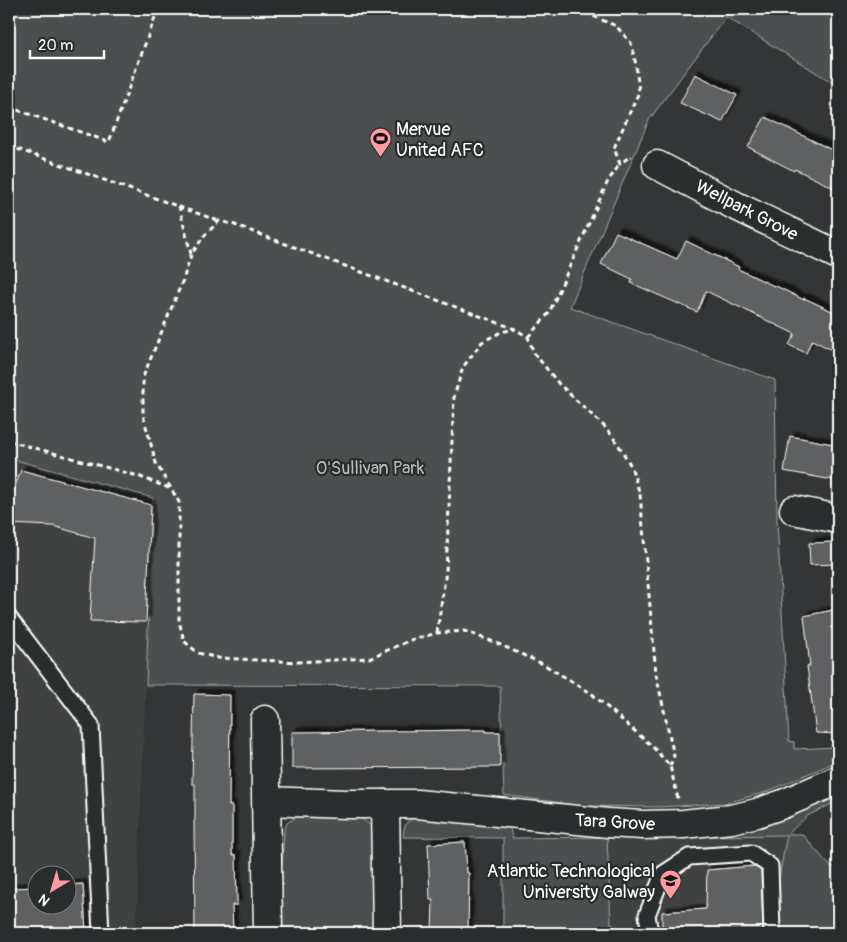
<svg xmlns="http://www.w3.org/2000/svg" width="847" height="942" viewBox="0 0 847 942" font-family="Pangolin,sans-serif">
	<style>
		.built { fill: #404243; fill-rule: evenodd }
		.green { fill: #4c4f50; stroke: #a6a7a8 }
		.building { fill: #5f6162; stroke: #fff; filter: url(#shadow) }
		.lines { fill: none; stroke-linecap: round; stroke-linejoin: round }
		.lane-casing { stroke: #fff; stroke-width: 19 }
		.street-casing { stroke: #fff; stroke-width: 31 }
		.path { stroke: #fff; stroke-width: 3; stroke-dasharray: 5 4; stroke-linecap: butt }
		.lane { stroke: #2a2d2e; stroke-width: 15 }
		.street { stroke: #2a2d2e; stroke-width: 28 }
		.labels { text-anchor: middle; stroke-width: 4.5; stroke-linejoin: round; paint-order: stroke }
		.poi-label { font-size: 18px; fill: #fff; stroke: #2a2d2e; text-anchor: start }
		.street-label { font-size: 18px; fill: #fff; stroke: #2a2d2e }
		.park-label { font-size: 18px; fill: #b7b9b9; stroke: #2a2d2e }
	</style>
	<defs>
		<filter id="shadow"><feDropShadow dx="4.5" dy="-4.5" stdDeviation="1" flood-color="#0009"/></filter>
	</defs>
	<rect width="100%" height="100%" fill="#333536"/>
	<filter id="ink" filterUnits="userSpaceOnUse"><feTurbulence type="fractalNoise" baseFrequency=".02" numOctaves="2"/><feDisplacementMap in="SourceGraphic" scale="10" xChannelSelector="R" yChannelSelector="G"/><feConvolveMatrix kernelMatrix="1 2 1 2 8 2 1 2 1" color-interpolation-filters="sRGB"/></filter>
	<g filter="url(#ink)">
		<g class="built">
			<path d="M9 458 153 498 136 933H9ZM38 874H68V904H38Z"/>
			<polygon points="802,834 830,866 838,868 838,933 503,933 503,838"/>
		</g>
		<g class="green">
			<polygon points="9,9 838,9 838,86 726,17 649,120 570,307 775,380 777,520 789,741 794,742 794,749 838,747 838,761 766,792 726,803 659,807 583,806 504,795 500,686 146,685 153,498 9,458"/>
			<polygon points="838,794 838,801 807,816 788,834 802,834 830,866 838,868 838,923 828,933 776,933 777,888 787,835 705,836"/>
			<path d="M334 813C350 814 366 816 374 831L377 933H283L282 869 284 830 287 823 296 817Z"/>
			<path d="M417 817 510 828 512 838 607 837 611 924 629 933H503V838L403 837C404 826 405 820 417 817Z"/>
		</g>
		<g class="building">
			<polygon points="695,74 737,95 722,122 680,103"/>
			<polygon points="765,117 838,153 838,190 795,169 794,171 748,147"/>
			<polygon points="616,232 677,259 686,241 739,267 738,269 776,287 776,286 804,300 804,298 838,314 838,353 812,340 806,353 789,345 795,334 706,291 697,312 631,283 632,279 601,264"/>
			<polygon points="790,436 838,445 838,481 784,471"/>
			<polygon points="21,470 151,505 146,622 90,621 95,538 53,526 9,524 9,504"/>
			<polygon points="838,542 838,564 810,565 809,543"/>
			<polygon points="838,609 838,734 816,733 807,666 810,666 804,616"/>
			<polygon points="194,694 230,695 229,806 232,806 232,855 236,855 237,905 232,905 233,933 195,933 194,821 195,820 195,784 192,784"/>
			<polygon points="486,730 486,732 500,732 500,767 292,768 292,732"/>
			<polygon points="465,842 467,873 469,873 468,933 432,933 433,900 430,900 428,844"/>
			<polygon points="754,866 761,871 763,933 662,933 662,912 706,909 707,870"/>
			<polygon points="83,884 86,933 13,933 11,888 38,887 38,904 68,904 68,885"/>
		</g>
		<g class="lines">
			<defs>
				<g id="lane">
					<polyline points="9,618 91,725 101,933"/>
					<polyline points="650,933 647,915 663,874 689,857 751,853 770,866 772,933"/>
				</g>
				<g id="street">
					<polyline points="657,165 736,206 838,255"/>
					<polyline points="794,510 838,519"/>
					<polyline points="265,720 268,933"/>
					<polyline points="267,801 345,804 417,804 608,823 643,825 683,824 731,819 757,813 783,804 838,780"/>
					<polyline points="385,804 387,933"/>
				</g>
			</defs>
			<use href="#lane" class="lane-casing"/>
			<use href="#street" class="street-casing"/>
			<g class="path">
				<polyline points="577,9 616,26 631,43 636,65 639,92 614,148 620,164 629,157 632,157"/>
				<polyline points="9,107 109,142 158,9"/>
				<polyline points="9,146 219,221"/>
				<polyline points="179,206 191,254"/>
				<polyline points="528,337 549,313 608,181 620,164"/>
				<polyline points="9,441 138,476 169,488"/>
				<polyline points="437,633 446,571 454,397 463,367 482,342 501,332 515,329"/>
				<polyline points="670,766 674,756 656,674 640,494 631,466 618,444 606,428 559,384 534,353 528,337 515,329 232,224 219,221 203,237 191,255 183,280 143,377 143,415 156,463 179,502 179,621 184,641 198,653 218,658 298,662 369,658 411,640 437,633 464,631 494,642 543,664 591,693 652,746 670,766 678,799"/>
			</g>
			<use href="#lane" class="lane"/>
			<use href="#street" class="street"/>
		</g>
	</g>
	<defs>
		<symbol id="stadium-pin" viewBox="-11 -11 22 30"><path d="M0 17L-7.5 6A9.5 9.5 0 1 1 7.5 6Z" fill="#ff9aa2" stroke="#2a2d2e"/><path d="M0-5a6.5 5 0 1 0 0 10a6.5 5 0 1 0 0-10ZM-3.5-1.8h7v3.6h-7Z" fill="#111"/></symbol>
		<symbol id="university-pin" viewBox="-11 -11 22 30"><path d="M0 17L-7.5 6A9.5 9.5 0 1 1 7.5 6Z" fill="#ff9aa2" stroke="#2a2d2e"/><path d="M0-5L7-2L0 1L-7-2ZM-4 1L0 2.5L4 1V4Q0 6-4 4Z" fill="#111"/></symbol>
	</defs>
	<g fill-rule="evenodd">
		<use href="#stadium-pin" x="368" y="126" width="25" height="34"/>
		<use href="#university-pin" x="658" y="868" width="25" height="34"/>
	</g>
	<g class="labels">
		<g class="poi-label">
			<text x="396" y="135">Mervue<tspan x="396" dy="21">United AFC</tspan></text>
			<text x="655" y="877" text-anchor="end">Atlantic Technological<tspan x="655" dy="21">University Galway</tspan></text>
		</g>
		<g class="street-label">
			<text transform="translate(747 210) rotate(27)" y="6">Wellpark Grove</text>
			<text transform="translate(615 822) rotate(3)" y="6">Tara Grove</text>
		</g>
		<g class="park-label">
			<text x="370" y="474">O'Sullivan Park</text>
		</g>
	</g>
	<rect width="847" height="942" fill="none" stroke="#2a2d2e" stroke-width="30"/>
	<rect x="15" y="15" width="817" height="912" fill="none" stroke="#fff" stroke-width="2" filter="url(#ink)"/>
	<g transform="translate(52 890) rotate(218)"><circle r="24" fill="#2a2d2e" stroke="#7f8182"/>
	<path d="M0-4L9 19L0 12L-9 19Z" fill="#ff9aa2"/>
	<text y="-8" font-size="14" font-weight="bold" text-anchor="middle" fill="#ffffff">N</text>
	</g>
	<path d="M30 50v8h74v-8" fill="none" stroke="#ffffff" stroke-width="2.5"/>
	<text x="38" y="50" font-size="15" fill="#ffffff" stroke="#2a2d2e" stroke-width="4" paint-order="stroke">20 m</text>
</svg>
